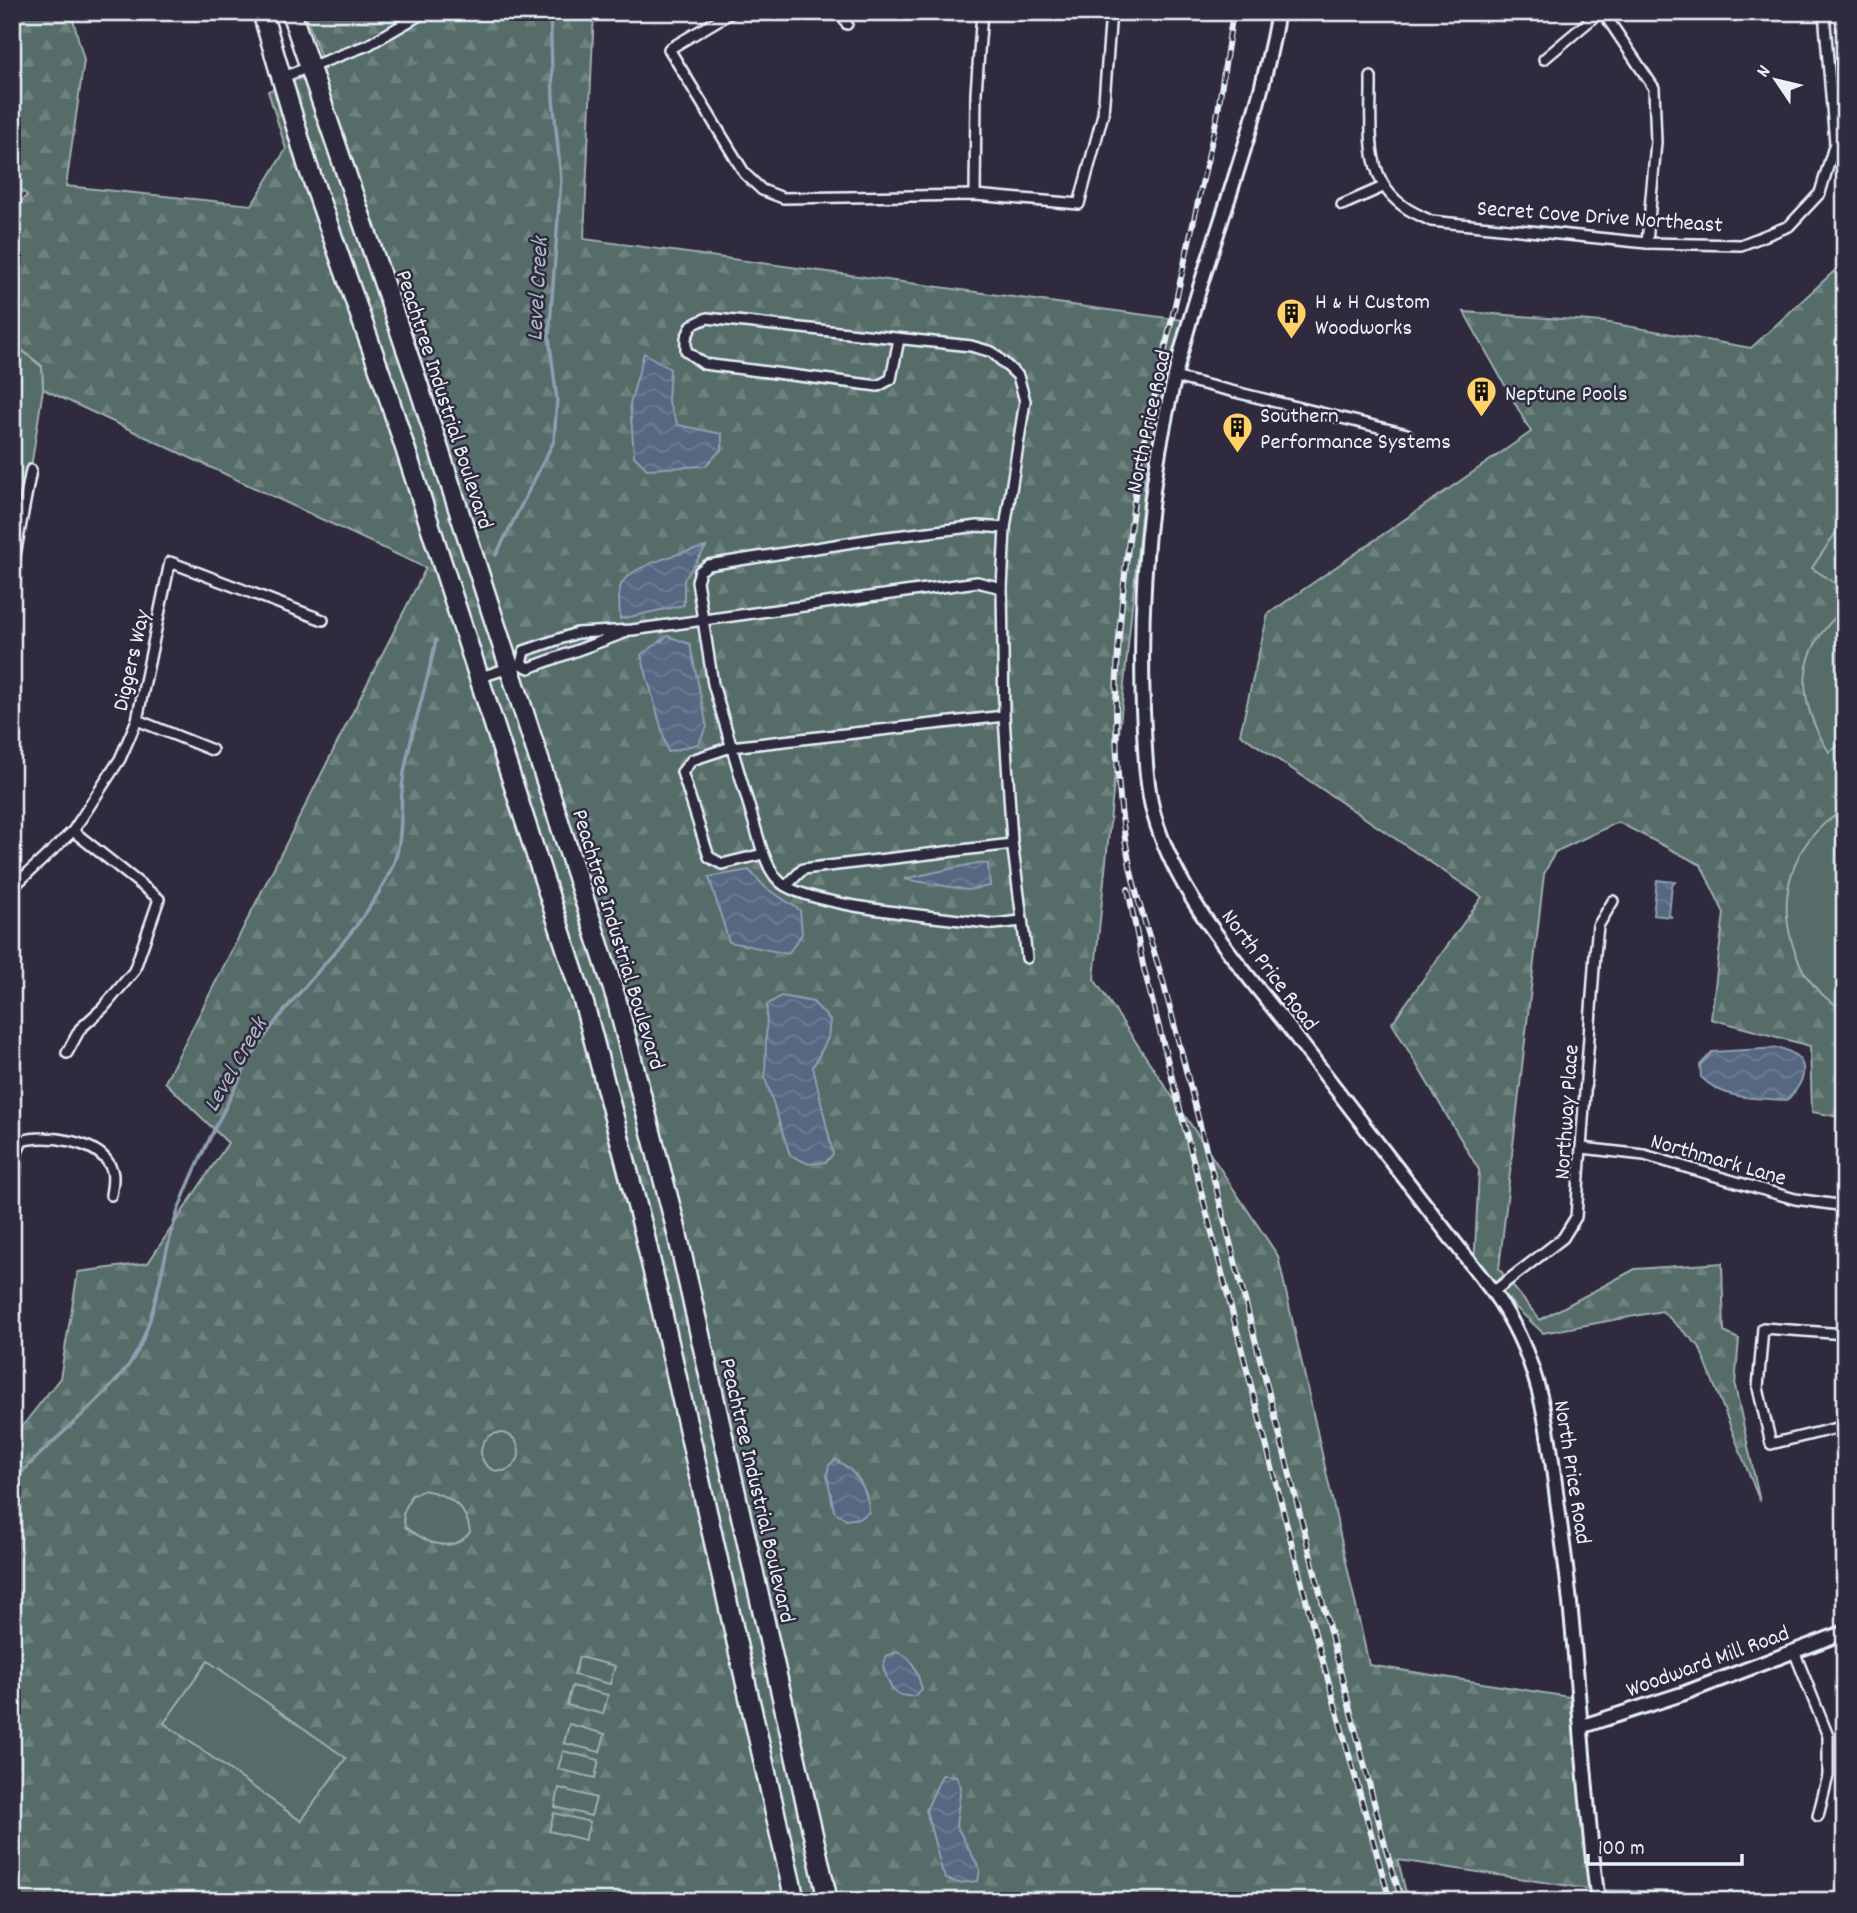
<svg xmlns="http://www.w3.org/2000/svg" width="1857" height="1913" viewBox="0 0 1857 1913" font-family="Dekko,sans-serif">
	<style>
		.forest { fill: url(#forest-firs); stroke: #9faeb0; stroke-width: 2 }
		.green { fill: #566c67; stroke: #9faeb0; stroke-width: 2 }
		.water { fill: url(#water-waves); stroke: #909eb1; stroke-width: 2 }
		.lines { fill: none; stroke-linecap: round; stroke-linejoin: round }
		.stream { stroke: #909eb1; stroke-width: 3.5 }
		.street-casing { stroke: #e8f1f8; stroke-width: 14 }
		.secondary-casing { stroke: #e8f1f8; stroke-width: 18 }
		.highway-casing { stroke: #e8f1f8; stroke-width: 23 }
		.street { stroke: #2f2a3d; stroke-width: 9 }
		.secondary { stroke: #2f2a3d; stroke-width: 12 }
		.highway { stroke: #2f2a3d; stroke-width: 18 }
		.rail-casing { stroke: #e8f1f8; stroke-width: 6 }
		.rail { stroke: #2f2a3d; stroke-width: 3.5; stroke-dasharray: 10; stroke-linecap: butt }
		.labels { text-anchor: middle; stroke-width: 5; stroke-linejoin: round; paint-order: stroke }
		.street-label { font-size: 23px; fill: #e8f1f8; stroke: #2f2a3d }
		.poi-label { font-size: 23px; fill: #e8f1f8; stroke: #2f2a3d; text-anchor: start }
		.water-label { font-size: 24px; font-style: italic; fill: #aebac8; stroke: #2f2a3d }
	</style>
	<defs>
		<pattern id="forest-firs" width="22" height="20" patternUnits="userSpaceOnUse" patternTransform="scale(1.75)"><rect width="22" height="20" fill="#566c67"/><path d="M5 1l3.5 6h-7zM16 11l3.5 6h-7z" fill="#6e817e"/></pattern>
		<pattern id="water-waves" width="16" height="10" patternUnits="userSpaceOnUse" patternTransform="scale(1.75)"><rect width="16" height="10" fill="#566781"/><path d="M0 5q4-4 8 0t8 0" fill="none" stroke="#6e7d94"/></pattern>
	</defs>
	<rect width="100%" height="100%" fill="#2f2a3d"/>
	<filter id="ink" filterUnits="userSpaceOnUse"><feTurbulence type="fractalNoise" baseFrequency=".0143" numOctaves="2"/><feDisplacementMap in="SourceGraphic" scale="14" xChannelSelector="R" yChannelSelector="G"/><feConvolveMatrix kernelMatrix="1 2 1 2 8 2 1 2 1" color-interpolation-filters="sRGB"/></filter>
	<g filter="url(#ink)">
		<g class="forest">
			<polygon points="12,12 71,12 84,60 66,186 252,205 286,149 268,91 325,69 304,12 594,12 584,239 1190,321 1147,459 1094,979 1278,1256 1369,1665 1582,1699 1597,1890 1845,1896 1845,1901 1596,1901 1596,1890 1398,1860 1408,1901 12,1901 12,1439 60,1378 78,1272 148,1263 228,1143 165,1082 426,568 43,389 42,366 12,342 12,202 18,206 27,195 12,183"/>
			<polygon points="1845,261 1845,1118 1812,1112 1810,1046 1711,1019 1724,913 1701,865 1618,822 1555,852 1544,874 1499,1269 1540,1320 1635,1269 1722,1263 1724,1332 1739,1339 1735,1386 1760,1502 1699,1346 1662,1311 1543,1333 1474,1268 1479,1170 1392,1023 1482,897 1240,734 1268,614 1531,432 1464,312 1604,322 1751,348"/>
		</g>
		<g class="green">
			<polygon points="12,342 42,367 43,389 18,553 12,568"/>
			<polygon points="1845,519 1845,590 1812,568"/>
			<path d="M1845 608V741L1829 752C1795 699 1795 651 1845 608Z"/>
			<path d="M1845 809V1009C1826 1002 1808 982 1800 964 1773 905 1787 843 1845 809Z"/>
			<circle cx="500" cy="1452" r="19"/>
			<path d="M424 1490C449 1495 467 1506 470 1532 452 1556 425 1542 405 1527L403 1514 411 1496Z"/>
			<polygon points="579,1657 615,1666 610,1684 574,1675"/>
			<polygon points="208,1661 346,1758 301,1821 164,1723"/>
			<polygon points="572,1686 608,1695 603,1714 567,1705"/>
			<polygon points="569,1724 605,1734 600,1752 564,1743"/>
			<polygon points="563,1751 599,1760 595,1778 558,1769"/>
			<polygon points="559,1788 596,1798 591,1816 555,1807"/>
			<polygon points="554,1813 590,1822 585,1840 549,1831"/>
		</g>
		<g class="water">
			<polygon points="644,353 670,369 668,401 678,425 722,434 722,449 705,466 647,469 634,456 630,404"/>
			<path d="M706 547 684 580V605L620 619C620 609 617 594 621 585 628 566 687 551 706 547Z"/>
			<polygon points="668,636 690,644 707,727 698,744 668,752 641,655"/>
			<polygon points="977,863 988,864 990,886 968,890 904,879"/>
			<polygon points="749,870 766,888 800,910 802,934 788,954 729,942 709,877"/>
			<polygon points="1657,880 1675,882 1672,885 1669,915 1672,917 1653,915"/>
			<polygon points="781,996 813,1002 830,1020 828,1038 813,1067 833,1154 826,1162 809,1164 790,1155 765,1078 767,1005"/>
			<path d="M1780 1048C1812 1058 1808 1079 1787 1100 1755 1098 1725 1101 1701 1077L1700 1065 1712 1052Z"/>
			<path d="M835 1460C855 1469 869 1490 869 1512L860 1518 846 1520 834 1511 827 1475 829 1465Z"/>
			<path d="M897 1652C914 1657 917 1673 922 1689L915 1696C892 1698 889 1686 883 1666L887 1656Z"/>
			<polygon points="942,1775 956,1776 961,1787 956,1825 980,1870 978,1881 959,1883 946,1879 942,1871 926,1810"/>
		</g>
		<g class="lines">
			<g class="stream">
				<polyline points="496,555 554,441 557,400 549,337 561,179 553,98 550,12"/>
				<path d="M12 1483C46 1442 118 1392 139 1348 159 1305 162 1256 178 1211 195 1164 221 1117 243 1072 281 998 354 947 390 872 406 840 398 807 404 773 412 728 427 685 436 640"/>
			</g>
			<defs>
				<g id="street">
					<polyline points="732,12 669,49 745,174 762,190 783,198 975,195 1079,204 1103,114 1111,12"/>
					<polyline points="840,12 847,24"/>
					<polyline points="1603,12 1654,88 1656,142 1647,243"/>
					<polyline points="1544,59 1600,12"/>
					<polyline points="283,77 368,45 425,12"/>
					<path d="M1371 77C1372 119 1362 177 1402 205 1410 212 1422 216 1431 221L1647 243 1741 245 1789 226 1820 193 1835 143 1824 12"/>
					<polyline points="975,195 976,93 982,12"/>
					<polyline points="1342,205 1383,187"/>
					<polyline points="899,339 891,379 878,386 704,364 686,351 686,338 692,325 707,318 971,346 992,352 1018,376 1025,401 1005,528 1002,588 1004,716 1012,841 1027,958"/>
					<polyline points="1174,377 1407,434"/>
					<path d="M1005 528 978 526 879 538 708 565 700 571 697 581 713 684 762 850C767 861 770 873 780 882 807 907 950 918 994 924L1022 921"/>
					<polyline points="12,571 31,470"/>
					<polyline points="521,664 524,651 577,633 632,630 977,582 1002,588"/>
					<polyline points="478,678 521,664 529,668 624,633"/>
					<polyline points="137,720 212,750"/>
					<polyline points="763,854 722,864 709,857 682,772 692,760 731,747 1004,716"/>
					<polyline points="786,886 803,869 1012,844"/>
					<polyline points="12,888 73,831 120,759 137,720 170,562 323,620"/>
					<polyline points="67,1053 80,1029 103,1008 134,971 159,899 73,831"/>
					<polyline points="1582,1148 1644,1155 1795,1199 1845,1206"/>
					<path d="M12 1220 17 1152 22 1141C45 1133 101 1141 111 1168 115 1176 112 1187 111 1195"/>
					<polyline points="1493,1292 1563,1238 1576,1217 1595,954 1598,926 1613,901"/>
					<polyline points="1845,1334 1763,1328 1758,1388 1771,1444 1845,1426"/>
					<polyline points="1794,1651 1828,1736 1828,1776 1818,1816"/>
				</g>
				<g id="secondary">
					<path d="M1278 12C1256 139 1204 255 1174 380 1147 488 1139 598 1143 710 1145 743 1145 782 1154 815 1177 896 1239 964 1290 1029 1357 1117 1425 1205 1493 1292 1546 1365 1549 1443 1561 1530 1579 1653 1581 1778 1598 1901"/>
					<polyline points="1583,1726 1682,1694 1845,1632"/>
				</g>
				<g id="highway">
					<polyline points="262,12 307,164 386,389 585,1007 644,1232 795,1901"/>
					<polyline points="291,12 416,378 616,998 675,1224 828,1901"/>
				</g>
			</defs>
			<use href="#street" class="street-casing"/>
			<use href="#secondary" class="secondary-casing"/>
			<use href="#highway" class="highway-casing"/>
			<use href="#street" class="street"/>
			<use href="#secondary" class="secondary"/>
			<use href="#highway" class="highway"/>
			<defs>
				<g id="rail">
					<path d="M1233 12 1217 117 1140 461C1120 593 1103 734 1130 866 1138 906 1153 946 1164 985L1387 1853 1402 1901"/>
					<polyline points="1128,889 1143,965 1311,1619 1390,1901"/>
				</g>
			</defs>
			<use href="#rail" class="rail-casing"/>
			<use href="#rail" class="rail"/>
		</g>
	</g>
	<defs>
		<symbol id="building-pin" viewBox="-11 -11 22 30"><path d="M0 17L-7.5 6A9.5 9.5 0 1 1 7.5 6Z" fill="#ffd166" stroke="#2f2a3d"/><path d="M-4-6H4V6H1V3H-1V6H-4ZM-2.5-4.3h1.7v1.8h-1.7ZM.8-4.3h1.7v1.8H.8ZM-2.5-1h1.7V.8h-1.7ZM.8-1h1.7V.8H.8Z" fill="#111"/></symbol>
	</defs>
	<g fill-rule="evenodd">
		<use href="#building-pin" x="1274" y="296" width="35" height="47"/>
		<use href="#building-pin" x="1464" y="374" width="35" height="47"/>
		<use href="#building-pin" x="1220" y="410" width="35" height="47"/>
	</g>
	<g class="labels">
		<g class="street-label">
			<text transform="translate(1600 215) rotate(4)" y="8">Secret Cove Drive Northeast</text>
			<text transform="translate(446 399) rotate(72)" y="8">Peachtree Industrial Boulevard</text>
			<text transform="translate(1147 421) rotate(-78)" y="8">North Price Road</text>
			<text transform="translate(130 660) rotate(-77)" y="8">Diggers Way</text>
			<text transform="translate(620 939) rotate(73)" y="8">Peachtree Industrial Boulevard</text>
			<text transform="translate(1271 969) rotate(53)" y="8">North Price Road</text>
			<text transform="translate(1565 1112) rotate(-86)" y="8">Northway Place</text>
			<text transform="translate(1719 1158) rotate(16)" y="8">Northmark Lane</text>
			<text transform="translate(1574 1472) rotate(81)" y="8">North Price Road</text>
			<text transform="translate(759 1490) rotate(77)" y="8">Peachtree Industrial Boulevard</text>
			<text transform="translate(1707 1660) rotate(-20)" y="8">Woodward Mill Road</text>
		</g>
		<g class="poi-label">
			<text x="1315" y="308">H &amp; H Custom<tspan x="1315" dy="26">Woodworks</tspan></text>
			<text x="1505" y="400">Neptune Pools</text>
			<text x="1260" y="422">Southern<tspan x="1260" dy="26">Performance Systems</tspan></text>
		</g>
		<g class="water-label">
			<text transform="translate(536 289) rotate(-87)" y="8">Level Creek</text>
			<text transform="translate(234 1064) rotate(-60)" y="8">Level Creek</text>
		</g>
	</g>
	<rect width="1857" height="1913" fill="none" stroke="#2f2a3d" stroke-width="42"/>
	<rect x="21" y="21" width="1815" height="1871" fill="none" stroke="#e8f1f8" stroke-width="2.5" filter="url(#ink)"/>
	<g transform="translate(1776 80) rotate(305)" stroke="#2f2a3d" stroke-width="5" paint-order="stroke">
	<path d="M0-5L12 26L0 18L-12 26Z" fill="#e8f1f8"/>
	<text y="-10" font-size="19" font-weight="bold" text-anchor="middle" fill="#e8f1f8">N</text>
	</g>
	<path d="M1588 1854v10h154v-10" fill="none" stroke="#e8f1f8" stroke-width="3.5"/>
	<text x="1598" y="1854" font-size="21" fill="#e8f1f8" stroke="#2f2a3d" stroke-width="5" paint-order="stroke">100 m</text>
</svg>
